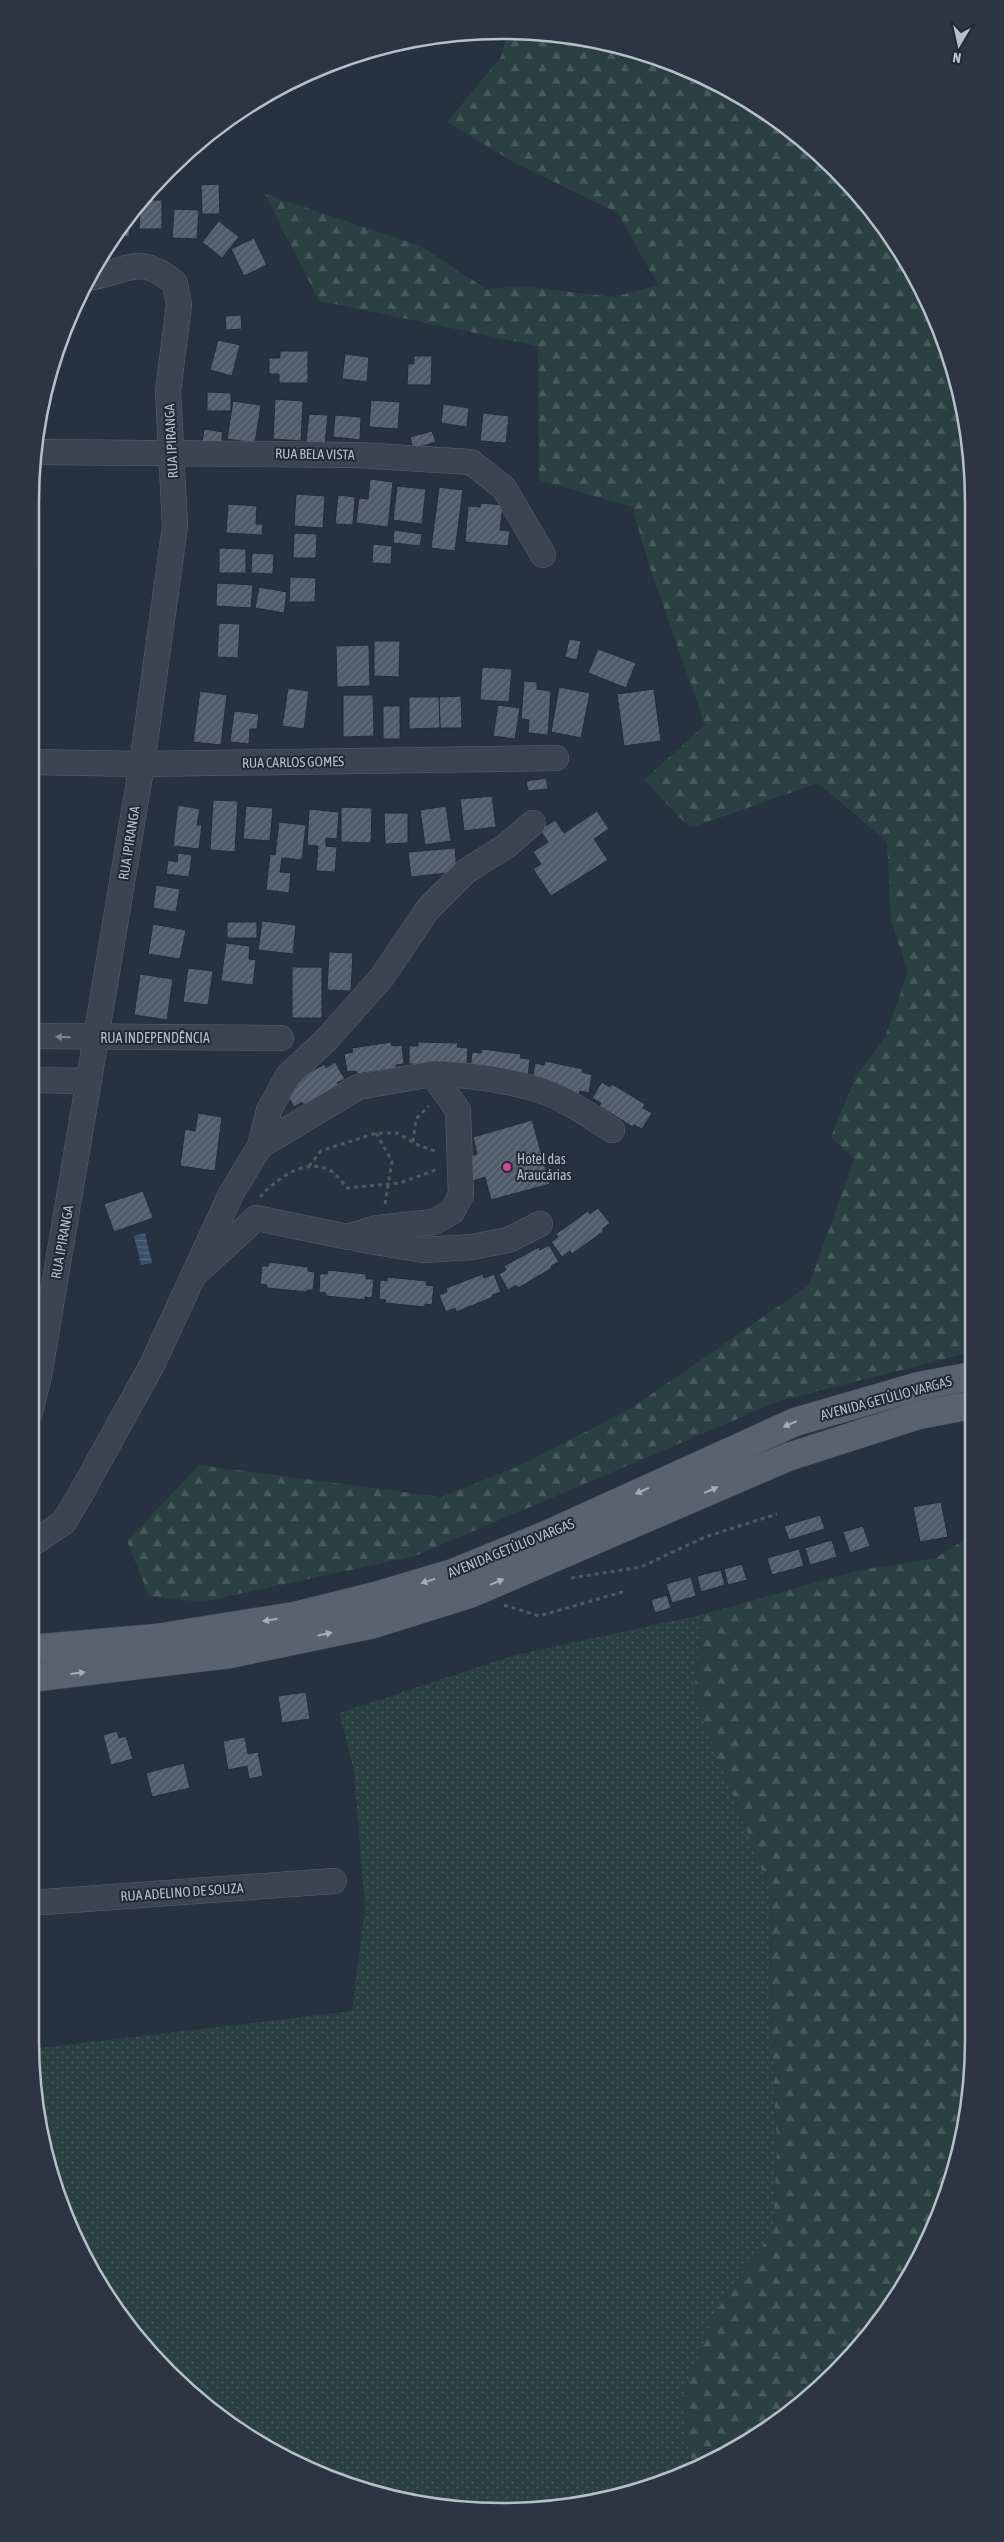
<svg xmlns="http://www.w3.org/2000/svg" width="1004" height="2542" viewBox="0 0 1004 2542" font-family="'Asap Condensed',sans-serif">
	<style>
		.grass { fill: url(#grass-dots) }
		.forest { fill: url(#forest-firs) }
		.water { fill: url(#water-rules) }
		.building { fill: url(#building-hatch); stroke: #222b37 }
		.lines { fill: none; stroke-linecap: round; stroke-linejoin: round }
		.minor-casing { stroke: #59626d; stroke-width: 26 }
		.major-casing { stroke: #444d59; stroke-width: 29 }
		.path { stroke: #495d5f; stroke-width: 3; stroke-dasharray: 4 4; stroke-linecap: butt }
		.minor { stroke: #3b4450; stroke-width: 25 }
		.major { stroke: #59636f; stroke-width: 28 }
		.oneway { fill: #7f8893 }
		.oneway2 { fill: #a4adb8 }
		.hotel-dot { fill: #d1479c; stroke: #202935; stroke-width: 2 }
		.labels { text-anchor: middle; stroke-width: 4; stroke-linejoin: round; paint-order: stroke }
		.street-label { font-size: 14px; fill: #b7bfca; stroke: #202935 }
		.poi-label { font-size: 14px; fill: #b7bfca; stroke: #202935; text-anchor: start }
		.rim { fill: none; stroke: #b7bfca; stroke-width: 2.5 }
	</style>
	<defs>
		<pattern id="grass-dots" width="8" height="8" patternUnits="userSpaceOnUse" patternTransform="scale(1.25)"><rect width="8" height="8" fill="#2a4042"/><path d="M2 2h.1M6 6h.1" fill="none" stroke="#475a5c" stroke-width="1.8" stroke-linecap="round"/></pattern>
		<pattern id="forest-firs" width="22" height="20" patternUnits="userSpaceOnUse" patternTransform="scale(1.25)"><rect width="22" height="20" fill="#2a4042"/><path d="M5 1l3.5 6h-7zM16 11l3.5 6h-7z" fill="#475a5c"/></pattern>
		<pattern id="water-rules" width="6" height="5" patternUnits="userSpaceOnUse" patternTransform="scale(1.25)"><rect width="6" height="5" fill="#3d5067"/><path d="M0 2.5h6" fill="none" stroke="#57677b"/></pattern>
		<pattern id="building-hatch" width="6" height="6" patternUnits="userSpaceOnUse" patternTransform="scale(1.25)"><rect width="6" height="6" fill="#505b6a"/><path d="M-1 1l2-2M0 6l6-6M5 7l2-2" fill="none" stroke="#67717e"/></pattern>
	</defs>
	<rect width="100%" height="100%" fill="#273240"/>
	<polygon class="grass" points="701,1615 694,1695 770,1891 771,2013 777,2148 773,2231 716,2311 682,2401 692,2471 683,2476 594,2503 440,2508 351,2487 266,2449 147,2351 93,2276 55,2192 32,2049 352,2011 365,1908 354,1771 339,1713 515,1655"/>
	<g class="forest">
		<polygon points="508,32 563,34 653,55 764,110 857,191 938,321 970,440 972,1352 779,1401 415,1556 202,1602 149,1596 127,1541 199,1465 441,1497 519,1466 630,1409 809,1285 854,1159 831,1137 856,1076 885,1038 908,971 891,921 887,842 818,783 690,828 644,780 705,725 650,568 632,507 539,480 538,346 319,301 265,194 421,246 486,289 521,286 614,297 658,285 618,213 515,163 447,122 501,57"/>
		<polygon points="973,1534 974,2040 949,2191 876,2328 764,2433 693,2471 681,2401 716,2311 773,2231 777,2148 771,2013 770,1891 694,1695 701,1615 860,1570 936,1558"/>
	</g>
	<polygon class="water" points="145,1233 152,1263 141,1265 134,1236"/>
	<g class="building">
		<polygon points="219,184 220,214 202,214 201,185"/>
		<polygon points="141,200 162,200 162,229 139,229"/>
		<polygon points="174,209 199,210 197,239 172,238"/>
		<polygon points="130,215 129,237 115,236"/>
		<polygon points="219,221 239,237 222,258 202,242"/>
		<polygon points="254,238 267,265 244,276 231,249"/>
		<polygon points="241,315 242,329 226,330 225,316"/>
		<polygon points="218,340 240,345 232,376 210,370"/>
		<polygon points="280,351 308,351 308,383 279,383 279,374 269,374 269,358 280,358"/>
		<polygon points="345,354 369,357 367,382 342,379"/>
		<polygon points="414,356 432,356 431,385 407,385 408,364 414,364"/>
		<polygon points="207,392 231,393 231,411 207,411"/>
		<polygon points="275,399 303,401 301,441 273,439"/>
		<polygon points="371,400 400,402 398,429 369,427"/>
		<polygon points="233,401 261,405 255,443 227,439"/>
		<polygon points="443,404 469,408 467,427 441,423"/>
		<polygon points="483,413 509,416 506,443 480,441"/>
		<polygon points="309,414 328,415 325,444 306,442"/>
		<polygon points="335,415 361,417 360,440 333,437"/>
		<polygon points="204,429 223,432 221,445 202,443"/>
		<polygon points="432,431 436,442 413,449 410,437"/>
		<polygon points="370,479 393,482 388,527 356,523 359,498 368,499"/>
		<polygon points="397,486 426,489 422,524 393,520"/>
		<polygon points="439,487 463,490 455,551 431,548"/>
		<polygon points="296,494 325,496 323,528 294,526"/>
		<polygon points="338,495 355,497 353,525 335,524"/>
		<polygon points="481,503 503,505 500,530 510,531 508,546 465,542 468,506 480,507"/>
		<polygon points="228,504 257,506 256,524 263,524 262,535 226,533"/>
		<polygon points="394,530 422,534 420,546 393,543"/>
		<polygon points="294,533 317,534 316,558 293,558"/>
		<polygon points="373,544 392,546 391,564 372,563"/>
		<polygon points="219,548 246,549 246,573 219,573"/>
		<polygon points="252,553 274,554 273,574 251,573"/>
		<polygon points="290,577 316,578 315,602 289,602"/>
		<polygon points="217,583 253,585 251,608 216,606"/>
		<polygon points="259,587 287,592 284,613 255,608"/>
		<polygon points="219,623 240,624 238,658 217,657"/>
		<polygon points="569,639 581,641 577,660 565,657"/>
		<polygon points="374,641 400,641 399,677 374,676"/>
		<polygon points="369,645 370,686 337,687 336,646"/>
		<polygon points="598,649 636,663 626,688 588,673"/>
		<polygon points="482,667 512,669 509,702 480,700"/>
		<polygon points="524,681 537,682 537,689 551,691 548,735 528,733 529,720 521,719"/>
		<polygon points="559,687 590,693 581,738 551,732"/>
		<polygon points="288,688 309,691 304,729 282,726"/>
		<polygon points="654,689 661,741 624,746 617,694"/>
		<polygon points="200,691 227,695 221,745 193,742"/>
		<polygon points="343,695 373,695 374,736 343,737"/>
		<polygon points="461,696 462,728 440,728 439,697"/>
		<polygon points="409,697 439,697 440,728 409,729"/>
		<polygon points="498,705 520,708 515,739 493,736"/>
		<rect x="383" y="706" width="17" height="33"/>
		<polygon points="234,711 259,714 257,729 250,729 249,744 230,742"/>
		<polygon points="546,778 548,789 528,791 526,781"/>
		<polygon points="492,796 496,827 464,831 460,799"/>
		<polygon points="213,800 238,801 235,852 210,850"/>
		<polygon points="178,805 200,809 197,825 202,825 199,849 173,846"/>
		<polygon points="246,806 273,808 270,841 243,839"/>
		<polygon points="446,806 451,841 425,845 420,810"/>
		<polygon points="341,807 372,808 371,843 341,842"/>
		<polygon points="309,809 339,812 337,839 326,838 326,846 337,847 335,872 316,871 318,846 307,845"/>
		<polygon points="597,811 609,829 594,839 608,860 551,896 533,869 541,864 533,852 548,842 540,830 555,820 564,833"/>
		<polygon points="384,813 408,813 408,843 385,844"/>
		<polygon points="279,822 306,825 302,860 282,858 280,872 291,873 289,893 266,890 270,854 275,855"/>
		<polygon points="455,848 457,872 411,877 408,852"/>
		<polygon points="178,853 192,855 189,877 166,874 168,860 177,862"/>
		<polygon points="156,885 180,889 176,912 153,908"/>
		<polygon points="262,921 296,925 293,954 258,950"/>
		<rect x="227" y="922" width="30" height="16"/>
		<polygon points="153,924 186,930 180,959 148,954"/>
		<polygon points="226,943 250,946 249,959 256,960 253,985 221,981"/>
		<polygon points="329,952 353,953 351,991 327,990"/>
		<rect x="292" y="967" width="30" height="51"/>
		<polygon points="188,968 213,971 208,1005 183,1002"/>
		<polygon points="140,974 173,979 167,1020 134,1015"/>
		<polygon points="391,1042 392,1046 402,1045 404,1064 396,1065 396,1068 357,1074 356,1071 347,1072 344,1054 353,1052 352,1048"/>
		<polygon points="418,1042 458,1043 457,1047 468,1048 467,1066 409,1064 409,1046 418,1046"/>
		<polygon points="482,1049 521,1054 520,1058 530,1059 528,1078 470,1070 472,1052 481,1053"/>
		<polygon points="545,1061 583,1069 582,1072 592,1075 589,1093 580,1091 579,1094 540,1086 532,1081 535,1063 544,1065"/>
		<polygon points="335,1062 345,1079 337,1083 338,1086 304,1105 302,1102 294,1107 285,1091 290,1083 325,1064 326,1068"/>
		<polygon points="602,1082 610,1087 612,1084 645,1104 643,1108 652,1113 642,1129 634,1125 633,1127 599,1106 601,1103 592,1098"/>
		<polygon points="198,1113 222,1117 215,1171 180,1166 185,1129 195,1131"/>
		<polygon points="532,1120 550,1184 491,1200 485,1177 473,1181 466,1157 477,1154 473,1137"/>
		<polygon points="143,1191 153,1218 114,1232 104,1204"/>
		<polygon points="598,1208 610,1223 602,1229 604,1231 572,1254 570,1251 562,1257 551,1242 558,1237 556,1234 588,1211 590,1214"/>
		<polygon points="549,1245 559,1262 551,1266 552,1268 518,1288 516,1285 508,1290 499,1274 506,1270 504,1266 539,1247 540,1250"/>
		<polygon points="269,1262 308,1267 308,1271 315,1272 313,1290 307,1290 307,1292 267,1288 267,1285 260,1284 262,1266 268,1266"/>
		<polygon points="328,1270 366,1274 366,1279 374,1279 372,1298 365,1297 365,1300 326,1296 326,1293 319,1292 320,1274 327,1274"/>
		<polygon points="483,1274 484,1278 494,1274 501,1292 492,1295 493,1297 456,1312 455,1308 446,1312 439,1295 447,1292 446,1288"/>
		<polygon points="387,1277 427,1281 426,1285 434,1286 432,1305 425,1304 425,1307 385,1303 386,1300 379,1299 380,1280 387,1281"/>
		<polygon points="941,1502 948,1537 920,1542 913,1507"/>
		<polygon points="820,1515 825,1529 789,1540 784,1526"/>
		<polygon points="863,1526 870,1546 850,1553 843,1532"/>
		<polygon points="832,1540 837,1557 810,1565 805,1548"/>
		<polygon points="799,1549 804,1566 772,1575 767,1558"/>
		<polygon points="742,1564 747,1580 728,1585 724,1569"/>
		<polygon points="721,1570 725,1585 701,1592 697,1576"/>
		<polygon points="691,1577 696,1596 672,1603 666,1584"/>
		<polygon points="667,1595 671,1608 655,1613 651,1600"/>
		<polygon points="306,1692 310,1719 282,1723 278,1696"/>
		<polygon points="117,1731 119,1738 126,1736 133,1759 111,1765 103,1735"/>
		<polygon points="245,1737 248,1754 258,1752 263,1776 249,1779 247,1766 228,1770 223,1741"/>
		<polygon points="184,1763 190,1788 152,1797 146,1773"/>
	</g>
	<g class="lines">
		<defs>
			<g id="minor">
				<polyline points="38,452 357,455 471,462 504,488 543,555"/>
				<polyline points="30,762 142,764 556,758"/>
				<polyline points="30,1036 281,1038"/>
				<path d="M432 1074C467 1074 508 1080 542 1091 566 1099 590 1116 612 1130"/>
				<polyline points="30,1080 89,1081"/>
				<polyline points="260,1146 269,1110 288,1076 328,1038 382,977 428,909 465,872 506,846 533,823"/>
				<polyline points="358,1239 423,1250 472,1247 508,1240 540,1224"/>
				<path d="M30 1412 39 1376 142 764 175 526 168 391 179 305 175 283C138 252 129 272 88 278"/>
				<polyline points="30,1545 64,1522 79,1497 152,1365 231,1194 260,1146 358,1087 432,1074 458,1110 461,1195 452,1212 434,1222 377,1228 348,1237 256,1218 193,1276"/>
				<polyline points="30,1903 334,1881"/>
			</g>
			<g id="major">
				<polyline points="30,1649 156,1638 294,1616 379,1595 453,1573 546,1535 795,1422 919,1386 972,1376"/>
				<polyline points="30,1678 230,1654 374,1624 470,1594 788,1457 919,1415 972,1405"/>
			</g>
		</defs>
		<use href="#minor" class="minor-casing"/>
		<use href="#major" class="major-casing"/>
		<g class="path">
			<polyline points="376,1133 392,1161 385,1204"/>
			<polyline points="413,1142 416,1119 429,1106"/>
			<polyline points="309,1166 321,1151 376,1133 397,1133 418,1145 438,1152"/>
			<path d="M260 1197C275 1180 306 1156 331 1171 337 1175 342 1182 347 1188L400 1183 438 1169"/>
			<polyline points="571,1578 641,1567 705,1537 777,1514"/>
			<polyline points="504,1605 539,1616 626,1591"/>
		</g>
		<use href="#minor" class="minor"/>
		<use href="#major" class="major"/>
	</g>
	<defs><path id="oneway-solid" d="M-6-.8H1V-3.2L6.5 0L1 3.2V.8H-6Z" transform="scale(1.25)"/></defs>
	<use class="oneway" href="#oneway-solid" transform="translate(63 1037) rotate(-178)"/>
	<g class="oneway2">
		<use href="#oneway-solid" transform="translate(790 1424) rotate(157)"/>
		<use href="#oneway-solid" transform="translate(711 1490) rotate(-23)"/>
		<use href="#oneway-solid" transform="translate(642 1491) rotate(156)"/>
		<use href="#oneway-solid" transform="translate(428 1581) rotate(163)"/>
		<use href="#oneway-solid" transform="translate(497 1582) rotate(-23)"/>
		<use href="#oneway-solid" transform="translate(270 1620) rotate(171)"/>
		<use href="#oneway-solid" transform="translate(325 1634) rotate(-12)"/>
		<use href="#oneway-solid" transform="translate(78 1673) rotate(-7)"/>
	</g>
	<circle class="hotel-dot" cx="507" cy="1167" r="5"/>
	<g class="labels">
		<g class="street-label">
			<text transform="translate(171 441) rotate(-93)" y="5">RUA IPIRANGA</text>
			<text transform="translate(315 454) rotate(1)" y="5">RUA BELA VISTA</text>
			<text transform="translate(293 762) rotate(-1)" y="5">RUA CARLOS GOMES</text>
			<text transform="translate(129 843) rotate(-81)" y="5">RUA IPIRANGA</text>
			<text x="155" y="1043">RUA INDEPENDÊNCIA</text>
			<text transform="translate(62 1242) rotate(-80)" y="5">RUA IPIRANGA</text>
			<text transform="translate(886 1398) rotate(-15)" y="5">AVENIDA GETÚLIO VARGAS</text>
			<text transform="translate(511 1548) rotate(-22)" y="5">AVENIDA GETÚLIO VARGAS</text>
			<text transform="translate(182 1892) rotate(-4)" y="5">RUA ADELINO DE SOUZA</text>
		</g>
		<g class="poi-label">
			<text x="517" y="1164">Hotel das<tspan x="517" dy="16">Araucárias</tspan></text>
		</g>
	</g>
	<path d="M0 0H1004V2542H0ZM502 39H502A463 463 0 0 1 965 502V2040A463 463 0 0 1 502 2503H502A463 463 0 0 1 39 2040V502A463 463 0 0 1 502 39Z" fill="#2c3541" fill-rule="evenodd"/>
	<path class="rim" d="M502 39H502A463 463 0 0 1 965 502V2040A463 463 0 0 1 502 2503H502A463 463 0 0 1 39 2040V502A463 463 0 0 1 502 39Z"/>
	<g transform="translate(959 45) rotate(189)" stroke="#202935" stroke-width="4" paint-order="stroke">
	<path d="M0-4L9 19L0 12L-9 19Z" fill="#b7bfca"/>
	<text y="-8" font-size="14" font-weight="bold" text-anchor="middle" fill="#b7bfca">N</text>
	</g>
</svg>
